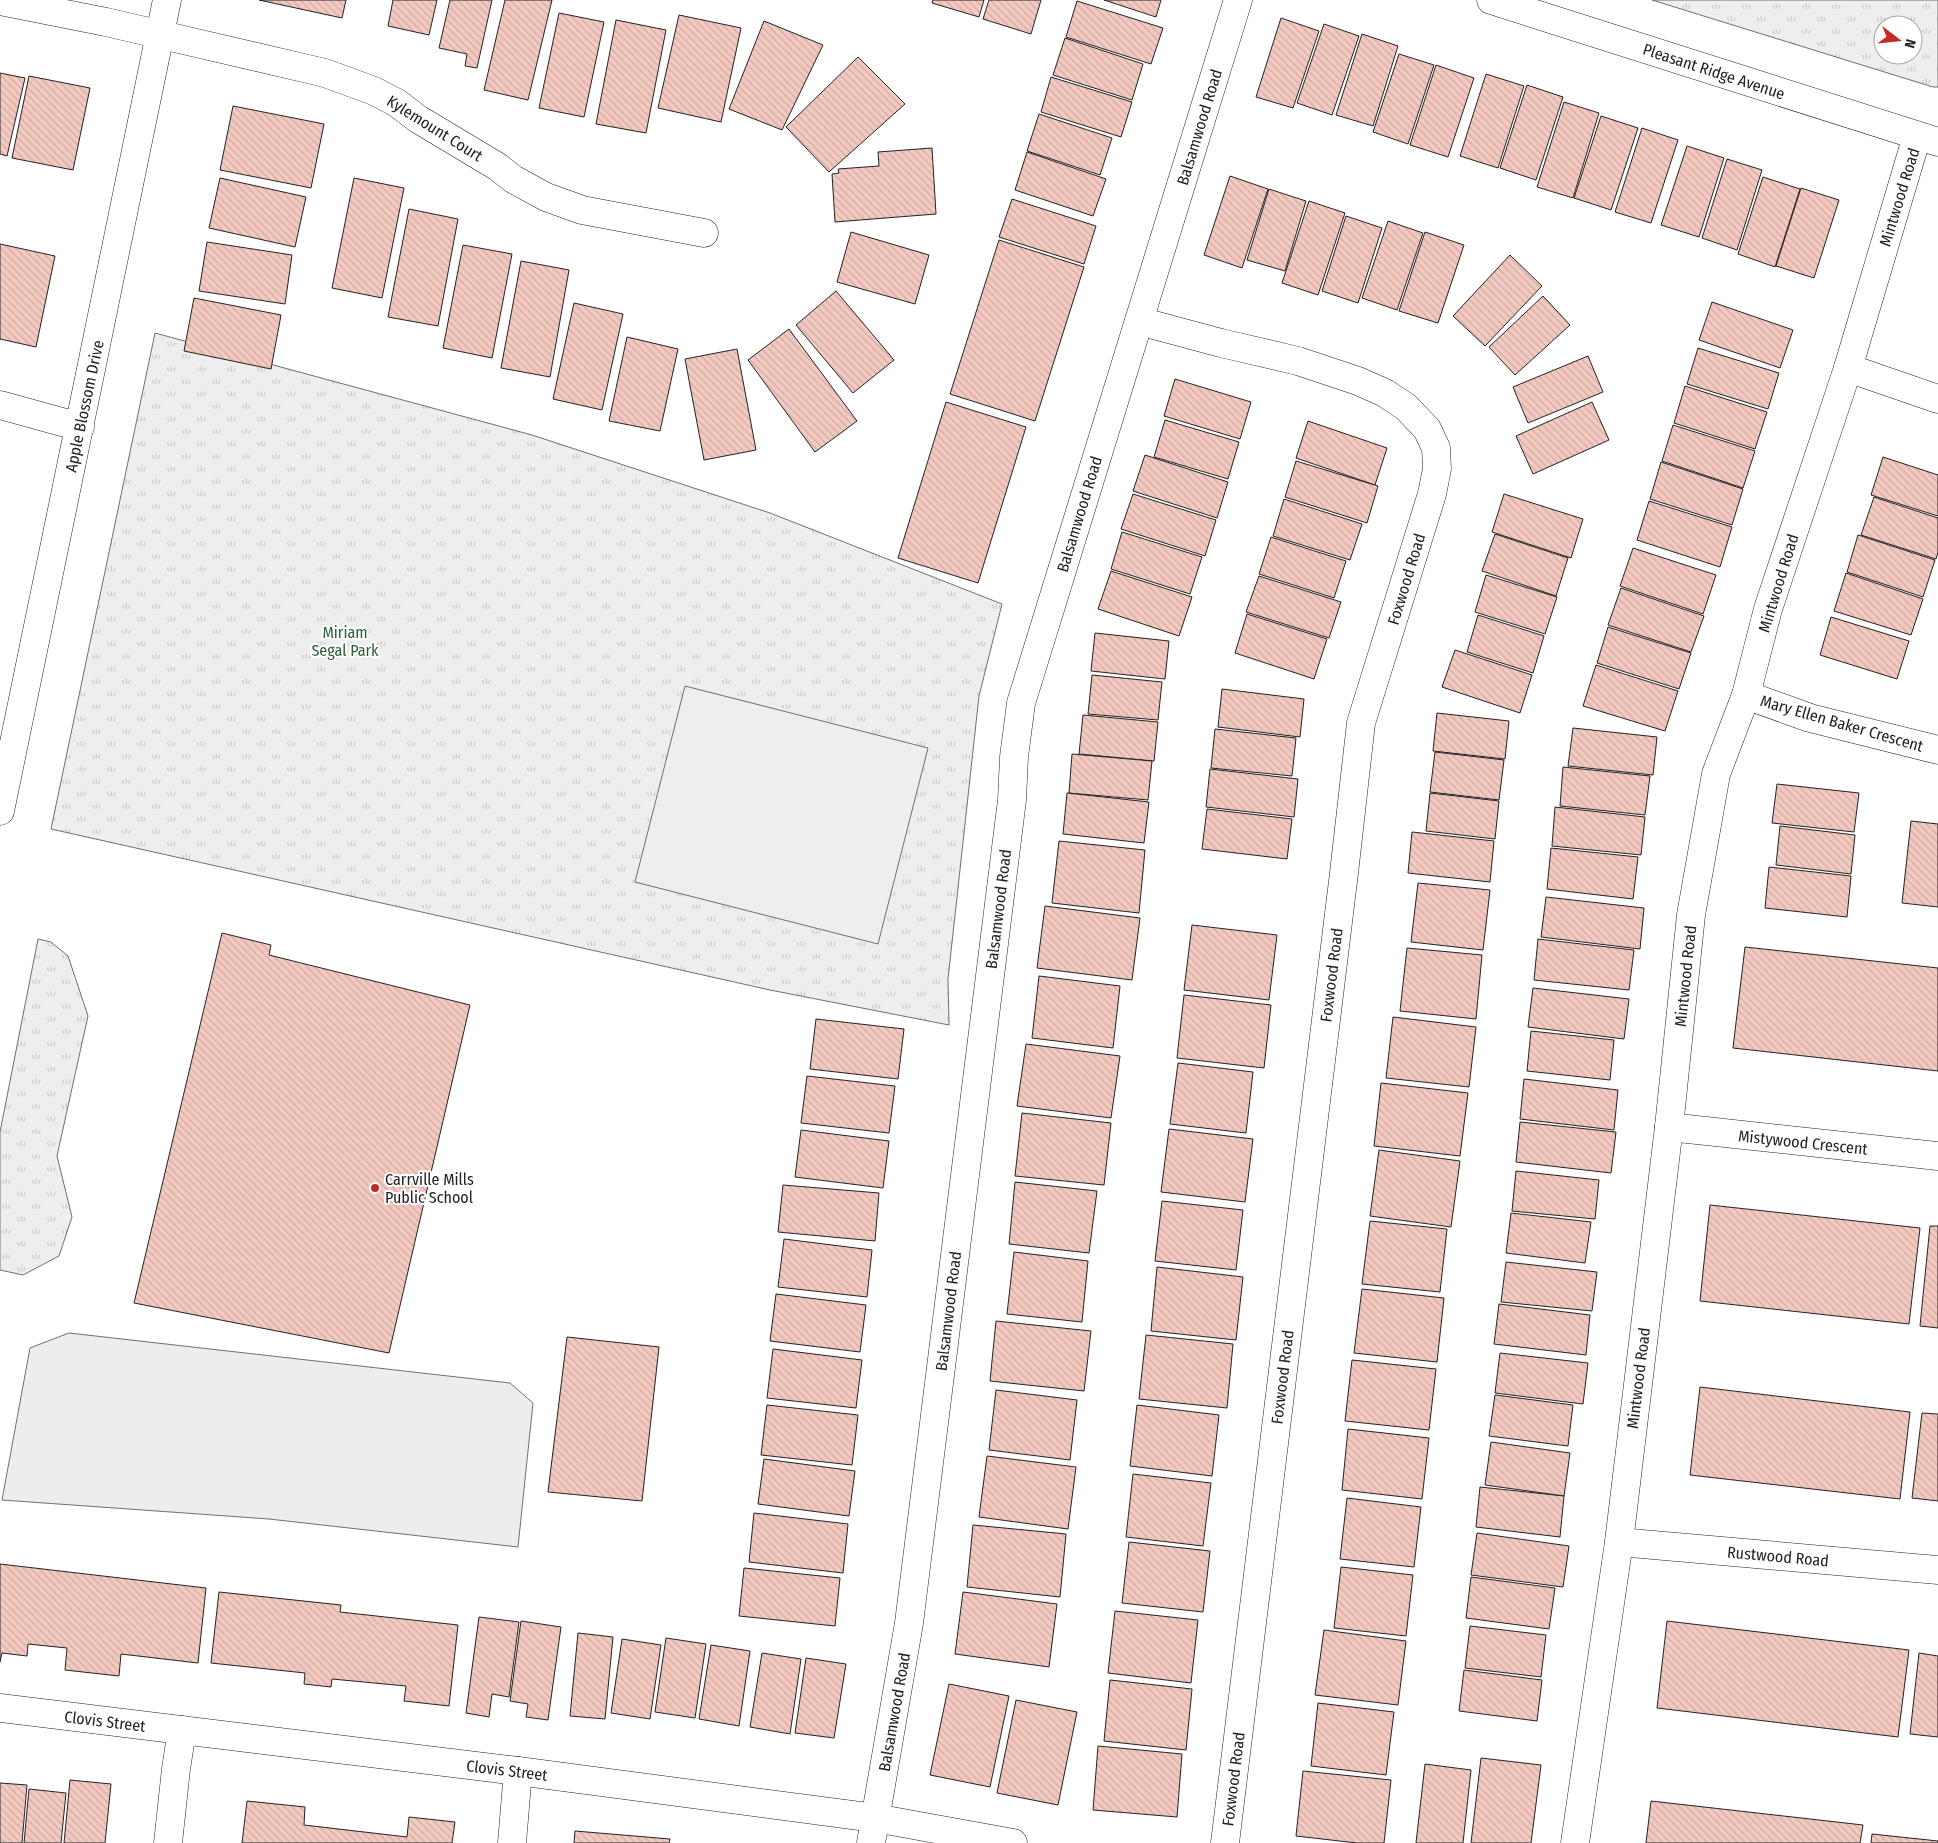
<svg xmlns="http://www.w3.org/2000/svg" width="1938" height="1843" viewBox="0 0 1938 1843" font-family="'Fira Sans Condensed',sans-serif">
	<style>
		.grass { fill: url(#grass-tufts); stroke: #6f6f6f; fill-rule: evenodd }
		.pitch { fill: #eee; stroke: #6f6f6f }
		.parking { fill: #ededed; stroke: #6f6f6f }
		.building { fill: url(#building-back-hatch); stroke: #222 }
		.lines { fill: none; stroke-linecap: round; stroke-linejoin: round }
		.street-casing { stroke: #222; stroke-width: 29 }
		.secondary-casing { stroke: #222; stroke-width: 29 }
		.street { stroke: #fff; stroke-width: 28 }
		.secondary { stroke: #fff; stroke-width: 28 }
		.poi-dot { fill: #c62828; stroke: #fff; stroke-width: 2 }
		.labels { text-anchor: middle; stroke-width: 4; stroke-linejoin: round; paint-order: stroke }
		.street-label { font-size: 16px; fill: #222; stroke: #fff }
		.park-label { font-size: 16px; fill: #2f5e38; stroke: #fff }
		.poi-label { font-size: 16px; fill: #222; stroke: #fff; text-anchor: start }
	</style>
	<defs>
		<pattern id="grass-tufts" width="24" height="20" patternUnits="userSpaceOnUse" patternTransform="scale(1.25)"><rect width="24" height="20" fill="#eee"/><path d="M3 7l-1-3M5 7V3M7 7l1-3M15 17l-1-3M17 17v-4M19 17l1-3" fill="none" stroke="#ccc"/></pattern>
		<pattern id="building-back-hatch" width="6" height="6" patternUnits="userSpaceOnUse" patternTransform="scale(1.25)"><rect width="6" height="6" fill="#f3c9c0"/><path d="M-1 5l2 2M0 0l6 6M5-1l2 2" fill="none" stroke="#d0aca5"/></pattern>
	</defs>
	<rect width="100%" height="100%" fill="#fff"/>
	<g class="grass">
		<path d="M1652 0H1938V87H1933ZM1883 25H1913V55H1883Z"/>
		<polygon points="155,333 532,435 770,513 1002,604 979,696 948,979 949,1025 770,990 51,829"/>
		<polygon points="38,939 51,942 68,956 88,1016 57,1156 72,1217 59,1256 23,1275 0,1270 0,1132"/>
	</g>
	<polygon class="pitch" points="685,686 928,748 878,944 635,882"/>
	<polygon class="parking" points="69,1333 510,1383 533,1403 518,1547 269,1519 2,1500 30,1348"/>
	<g class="building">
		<polygon points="259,0 346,0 342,18"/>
		<polygon points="393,0 437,0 429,35 388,26"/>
		<polygon points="450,0 492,0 477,68 465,66 467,54 439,48"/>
		<polygon points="505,0 552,0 528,100 484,90"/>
		<polygon points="933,0 984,0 979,17 932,3"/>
		<polygon points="989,0 1041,0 1031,34 983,19"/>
		<polygon points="1104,0 1161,0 1156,17"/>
		<polygon points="1077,1 1163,28 1151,64 1066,37"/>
		<polygon points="559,13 604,22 584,117 539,108"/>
		<polygon points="679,15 741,28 721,122 658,108"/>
		<polygon points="1281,18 1319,31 1293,108 1256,97"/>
		<polygon points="616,20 666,30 646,133 596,124"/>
		<polygon points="764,21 823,45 782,130 729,109"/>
		<polygon points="1324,24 1359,36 1332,115 1297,103"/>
		<polygon points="1362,34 1398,46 1373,126 1336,115"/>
		<polygon points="1065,38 1143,64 1132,100 1053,75"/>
		<polygon points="1399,54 1434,65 1408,144 1373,132"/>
		<polygon points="858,57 905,104 829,172 786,127"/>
		<polygon points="1436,65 1474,78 1448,157 1410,145"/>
		<polygon points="0,73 25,78 7,156 0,154"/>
		<polygon points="1486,74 1524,86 1498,168 1460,156"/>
		<polygon points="29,76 90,88 73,170 12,158"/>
		<polygon points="1051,77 1132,102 1121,137 1041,112"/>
		<polygon points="1527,85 1563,97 1536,180 1500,168"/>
		<polygon points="1564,102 1599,113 1573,198 1537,187"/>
		<polygon points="233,106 324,124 311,188 220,170"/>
		<polygon points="1039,114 1112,138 1100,175 1027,151"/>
		<polygon points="1601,116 1638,128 1611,210 1574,198"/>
		<polygon points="1642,128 1678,140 1651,223 1615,212"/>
		<polygon points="1687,146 1724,158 1699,237 1661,225"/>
		<polygon points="932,148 936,214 835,222 832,174 839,173 838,169 879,166 878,152"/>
		<polygon points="1027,152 1106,179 1093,216 1015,190"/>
		<polygon points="1727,159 1762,170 1737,250 1702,238"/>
		<polygon points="1230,176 1268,189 1242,268 1204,255"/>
		<polygon points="1763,177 1800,189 1775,267 1738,254"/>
		<polygon points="220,178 306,197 295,247 209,228"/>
		<polygon points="354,178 404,188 382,298 332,288"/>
		<polygon points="1801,188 1839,200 1814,278 1776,266"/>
		<polygon points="1269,189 1306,201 1285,271 1247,260"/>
		<polygon points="1012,199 1096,226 1084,264 999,237"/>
		<polygon points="1309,201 1345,213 1318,295 1282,283"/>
		<polygon points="409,209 458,219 438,326 388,317"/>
		<polygon points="1346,216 1382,228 1358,303 1322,291"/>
		<polygon points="1388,221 1423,233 1397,310 1362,298"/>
		<polygon points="851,232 929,255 915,304 837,282"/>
		<polygon points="1425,232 1464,245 1438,323 1399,311"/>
		<polygon points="999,240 1084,267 1035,421 950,394"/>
		<polygon points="207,242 292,255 285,304 199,291"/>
		<polygon points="0,244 55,256 36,347 0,339"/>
		<polygon points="463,245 512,254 492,358 443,348"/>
		<polygon points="1510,255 1542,286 1485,346 1453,316"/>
		<polygon points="521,261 569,270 550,377 501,368"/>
		<polygon points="836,291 894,360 853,393 796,325"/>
		<polygon points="1543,296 1570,325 1515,375 1489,347"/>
		<polygon points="194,298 281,315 271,369 184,351"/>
		<polygon points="1712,302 1793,330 1780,368 1699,340"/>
		<polygon points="574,303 623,314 602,410 553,399"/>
		<polygon points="789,329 857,421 815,452 748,360"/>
		<polygon points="627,337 678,349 660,431 609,421"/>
		<polygon points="1698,348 1779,373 1768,409 1687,384"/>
		<polygon points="737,349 756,450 704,460 685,359"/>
		<polygon points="1588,356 1603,392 1528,423 1513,387"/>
		<polygon points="1175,379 1251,402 1240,439 1164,416"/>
		<polygon points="1685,386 1767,412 1755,449 1674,423"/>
		<polygon points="946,402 1026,427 978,583 898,558"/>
		<polygon points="1592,402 1609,440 1533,474 1516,436"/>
		<polygon points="1165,420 1239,442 1228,479 1154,457"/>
		<polygon points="1308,421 1387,448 1375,485 1296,458"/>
		<polygon points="1673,425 1755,451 1743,488 1662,461"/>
		<polygon points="1145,455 1228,482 1217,518 1133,491"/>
		<polygon points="1883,457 1938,475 1938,516 1871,495"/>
		<polygon points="1296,461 1378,486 1367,523 1285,497"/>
		<polygon points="1661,462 1743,489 1732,525 1650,499"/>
		<polygon points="1133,494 1216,520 1205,556 1121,529"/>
		<polygon points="1504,494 1583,519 1571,558 1492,532"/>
		<polygon points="1874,497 1938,518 1938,552 1936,559 1861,535"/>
		<polygon points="1284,499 1362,524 1350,560 1273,536"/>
		<polygon points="1649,501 1732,527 1720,567 1637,540"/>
		<polygon points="1122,532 1202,557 1190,594 1111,569"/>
		<polygon points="1495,534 1568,558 1556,596 1482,571"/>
		<polygon points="1858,535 1935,560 1923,597 1847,572"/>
		<polygon points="1271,537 1346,561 1334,598 1259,574"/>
		<polygon points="1633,548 1716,575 1703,614 1620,586"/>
		<polygon points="1111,571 1192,597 1179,636 1098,609"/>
		<polygon points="1846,573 1923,599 1911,635 1834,611"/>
		<polygon points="1486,575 1557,597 1545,634 1475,612"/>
		<polygon points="1259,576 1341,602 1329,638 1246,612"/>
		<polygon points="1621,588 1704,616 1691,652 1608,625"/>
		<polygon points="1247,614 1327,639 1314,679 1235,653"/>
		<polygon points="1478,615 1544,636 1533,673 1467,652"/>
		<polygon points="1831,617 1909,641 1897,679 1820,655"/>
		<polygon points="1608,627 1691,653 1679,689 1597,663"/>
		<polygon points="1095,633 1169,641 1165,679 1091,671"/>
		<polygon points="1455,650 1532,675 1520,713 1442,687"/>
		<polygon points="1596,665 1678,691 1665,731 1583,706"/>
		<polygon points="1092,675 1162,682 1158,720 1088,714"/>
		<polygon points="1222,689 1304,699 1300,737 1218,727"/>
		<polygon points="1437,713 1509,721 1505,759 1433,751"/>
		<polygon points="1083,715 1158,722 1154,761 1079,754"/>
		<polygon points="1573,728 1657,737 1653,775 1568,766"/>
		<polygon points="1215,729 1296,738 1292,776 1211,768"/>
		<polygon points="1435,752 1504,760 1499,800 1430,792"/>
		<polygon points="1072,754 1152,761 1148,800 1069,793"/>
		<polygon points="1563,767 1650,776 1645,815 1560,806"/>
		<polygon points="1210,769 1298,779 1294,817 1206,807"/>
		<polygon points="1777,784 1859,793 1854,832 1772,823"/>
		<polygon points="1067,793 1149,802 1144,843 1063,834"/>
		<polygon points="1430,793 1499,801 1495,839 1426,831"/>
		<polygon points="1555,807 1645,817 1641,855 1552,846"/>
		<polygon points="1207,809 1292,819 1287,859 1202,849"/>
		<polygon points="1911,821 1938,824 1938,907 1902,903"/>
		<polygon points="1780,826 1855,835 1851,874 1776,865"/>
		<polygon points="1412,832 1494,841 1490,882 1408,873"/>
		<polygon points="1059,841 1145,850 1139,913 1052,903"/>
		<polygon points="1551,848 1638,857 1633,899 1547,889"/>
		<polygon points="1769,867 1851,876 1847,917 1765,908"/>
		<polygon points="1418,883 1490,890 1483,950 1411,942"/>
		<polygon points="1546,897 1644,908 1640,949 1541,937"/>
		<polygon points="1045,906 1140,918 1132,980 1037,968"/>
		<polygon points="1192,925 1277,935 1269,1000 1184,990"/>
		<polygon points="222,933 271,945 269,955 470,1005 389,1353 134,1303"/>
		<polygon points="1538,939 1634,950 1629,990 1534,980"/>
		<polygon points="1745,947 1938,968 1938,1071 1733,1048"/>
		<polygon points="1407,948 1482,955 1476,1019 1400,1011"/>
		<polygon points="1039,976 1120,986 1113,1048 1032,1038"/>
		<polygon points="1533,988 1629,999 1624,1039 1528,1027"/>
		<polygon points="1184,995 1271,1005 1264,1068 1177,1058"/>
		<polygon points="1393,1017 1476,1027 1469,1087 1386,1078"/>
		<polygon points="816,1019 904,1029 898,1079 810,1069"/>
		<polygon points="1531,1031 1614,1040 1610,1080 1527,1071"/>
		<polygon points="1026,1044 1120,1056 1111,1118 1017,1106"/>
		<polygon points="1178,1063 1253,1072 1246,1133 1170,1124"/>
		<polygon points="807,1076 895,1086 889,1133 801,1123"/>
		<polygon points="1524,1079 1618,1090 1614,1130 1520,1119"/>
		<polygon points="1381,1083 1468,1093 1460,1156 1374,1146"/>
		<polygon points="1022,1113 1111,1123 1104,1185 1015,1176"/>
		<polygon points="1520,1122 1616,1132 1611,1173 1516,1162"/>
		<polygon points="1169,1129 1253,1139 1245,1202 1161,1192"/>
		<polygon points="801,1130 889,1141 883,1188 795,1177"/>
		<polygon points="1379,1150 1460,1161 1451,1227 1370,1216"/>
		<polygon points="1516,1171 1599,1180 1595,1219 1512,1211"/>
		<polygon points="1015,1182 1097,1191 1089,1253 1009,1244"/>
		<polygon points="783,1185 879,1193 875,1241 778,1232"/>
		<polygon points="1162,1201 1243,1210 1236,1270 1155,1261"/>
		<polygon points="1710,1205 1920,1228 1909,1324 1700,1301"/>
		<polygon points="1511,1213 1591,1222 1585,1263 1506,1253"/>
		<polygon points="1370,1221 1447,1229 1440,1292 1362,1284"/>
		<polygon points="1930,1226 1938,1226 1938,1328 1920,1326"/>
		<polygon points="784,1239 872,1250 867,1297 778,1287"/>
		<polygon points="1014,1252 1088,1261 1082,1322 1007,1314"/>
		<polygon points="1506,1262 1597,1272 1592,1311 1501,1302"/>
		<polygon points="1157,1267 1243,1277 1236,1340 1151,1331"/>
		<polygon points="1362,1289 1444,1298 1437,1362 1354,1353"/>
		<polygon points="776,1294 866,1305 860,1352 770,1341"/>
		<polygon points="1499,1304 1590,1315 1586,1355 1494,1344"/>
		<polygon points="996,1321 1091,1331 1084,1391 990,1381"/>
		<polygon points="1146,1335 1233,1344 1227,1408 1139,1399"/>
		<polygon points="567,1337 659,1347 642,1501 548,1492"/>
		<polygon points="773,1349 862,1360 856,1408 767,1398"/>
		<polygon points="1500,1353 1588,1363 1583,1404 1495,1393"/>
		<polygon points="1352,1360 1436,1369 1429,1430 1345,1421"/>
		<polygon points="1700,1387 1910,1412 1900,1499 1690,1475"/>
		<polygon points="996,1390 1077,1400 1070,1460 989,1450"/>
		<polygon points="1495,1395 1573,1405 1568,1446 1489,1436"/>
		<polygon points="767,1405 858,1415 852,1465 761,1455"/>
		<polygon points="1137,1405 1219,1415 1212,1476 1130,1466"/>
		<polygon points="1922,1413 1938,1414 1938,1501 1912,1498"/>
		<polygon points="1348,1429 1429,1438 1422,1499 1342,1490"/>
		<polygon points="1491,1442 1570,1453 1564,1496 1485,1485"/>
		<polygon points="987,1456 1076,1467 1068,1529 979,1517"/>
		<polygon points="764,1459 855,1471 849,1516 758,1504"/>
		<polygon points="1133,1474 1211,1483 1203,1546 1126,1537"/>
		<polygon points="1480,1487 1564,1496 1560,1537 1476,1527"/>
		<polygon points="1347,1498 1421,1507 1414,1567 1340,1559"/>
		<polygon points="754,1513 848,1524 843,1573 749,1562"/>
		<polygon points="973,1525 1066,1534 1060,1597 967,1587"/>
		<polygon points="1477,1533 1569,1546 1563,1587 1471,1575"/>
		<polygon points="1129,1542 1210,1551 1203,1612 1122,1603"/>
		<polygon points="0,1564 206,1588 198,1663 121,1654 119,1676 65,1670 67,1648 28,1644 27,1656 2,1653 0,1662"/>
		<polygon points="1341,1567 1413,1575 1406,1636 1334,1628"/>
		<polygon points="744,1568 840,1578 835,1626 739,1616"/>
		<polygon points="1471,1577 1555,1588 1549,1629 1466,1618"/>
		<polygon points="219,1592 341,1605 340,1612 458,1625 449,1706 404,1701 406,1686 332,1679 331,1687 304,1684 305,1673 211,1663"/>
		<polygon points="963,1592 1057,1604 1049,1667 955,1654"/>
		<polygon points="1115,1611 1198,1620 1191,1683 1108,1673"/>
		<polygon points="479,1617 519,1622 509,1697 492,1694 489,1717 466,1713"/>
		<polygon points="521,1621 561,1627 548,1720 526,1717 528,1704 510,1701"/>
		<polygon points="1667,1621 1909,1650 1898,1737 1657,1708"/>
		<polygon points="1470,1626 1546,1635 1541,1677 1465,1668"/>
		<polygon points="1324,1630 1406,1641 1398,1705 1315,1695"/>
		<polygon points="578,1633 613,1637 605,1719 570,1716"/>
		<polygon points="666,1638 706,1644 695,1718 655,1712"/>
		<polygon points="622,1639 661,1645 650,1719 611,1713"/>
		<polygon points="711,1645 750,1651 739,1726 699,1719"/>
		<polygon points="762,1653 801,1659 790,1734 750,1727"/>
		<polygon points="1919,1653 1938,1656 1938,1737 1910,1734"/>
		<polygon points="806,1658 846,1664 834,1738 795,1733"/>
		<polygon points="1464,1670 1542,1680 1537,1721 1459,1711"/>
		<polygon points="1110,1680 1192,1689 1186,1750 1104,1741"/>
		<polygon points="949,1684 1009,1696 990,1787 930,1775"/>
		<polygon points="1016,1700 1077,1712 1058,1805 997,1793"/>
		<polygon points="1318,1703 1394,1712 1386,1775 1311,1766"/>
		<polygon points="1098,1746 1182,1754 1177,1817 1093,1810"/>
		<polygon points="1481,1758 1541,1765 1531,1843 1471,1843"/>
		<polygon points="1425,1764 1471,1770 1463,1843 1416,1843"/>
		<polygon points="1303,1771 1391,1780 1384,1843 1357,1843 1296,1836"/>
		<polygon points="70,1780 111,1784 105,1843 64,1843"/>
		<polygon points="0,1783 27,1785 22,1843 0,1843"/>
		<polygon points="29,1789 66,1793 61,1843 24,1843"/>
		<polygon points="247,1801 305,1807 304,1825 407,1837 409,1817 455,1822 452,1843 242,1843"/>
		<polygon points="1651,1801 1863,1825 1860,1843 1646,1843"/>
		<polygon points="575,1831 670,1839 669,1843 574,1843"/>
		<polygon points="1872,1834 1938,1841 1938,1843 1871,1843"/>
	</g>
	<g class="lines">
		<defs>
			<g id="street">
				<polyline points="0,1 106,22 325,73 374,91 397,103 418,119 498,167 513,179 546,197 582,210 704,233"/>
				<polyline points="1139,321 1221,343 1298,361 1358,381 1385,393 1406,407 1427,429 1436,448 1437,469 1432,494 1361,723 1344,873 1225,1843"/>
				<polyline points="1848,368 1938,399"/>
				<polyline points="0,405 80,427"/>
				<polyline points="1746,695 1810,718 1938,750"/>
				<polyline points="0,811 167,0"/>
				<polyline points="1669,1127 1938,1156"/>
				<polyline points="1619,1542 1938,1570"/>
				<polyline points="0,1708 518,1771 875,1818 1013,1843"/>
				<polyline points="168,1843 176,1769 182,1730"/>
				<polyline points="512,1843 518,1771"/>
				<polyline points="871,1843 909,1623 1012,800 1014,757 1021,703 1238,0"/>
				<polyline points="1575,1843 1619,1542 1669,1127 1691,915 1716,774 1746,695 1768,609 1848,368 1917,136"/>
			</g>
			<polyline id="secondary" points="1491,0 1938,142"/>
		</defs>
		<use href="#street" class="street-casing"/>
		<use href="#secondary" class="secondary-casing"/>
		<use href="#street" class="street"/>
		<use href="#secondary" class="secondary"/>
	</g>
	<circle class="poi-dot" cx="375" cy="1188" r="5"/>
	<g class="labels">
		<g class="street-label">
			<text transform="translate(1714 71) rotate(18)" y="6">Pleasant Ridge Avenue</text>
			<text transform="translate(1199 127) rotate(-73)" y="6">Balsamwood Road</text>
			<text transform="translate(435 128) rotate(32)" y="6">Kylemount Court</text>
			<text transform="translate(1899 197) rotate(-73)" y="6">Mintwood Road</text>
			<text transform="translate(84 406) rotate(-78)" y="6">Apple Blossom Drive</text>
			<text transform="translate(1079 514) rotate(-73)" y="6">Balsamwood Road</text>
			<text transform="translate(1406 579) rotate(-73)" y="6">Foxwood Road</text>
			<text transform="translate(1778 583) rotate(-73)" y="6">Mintwood Road</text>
			<text transform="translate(1842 723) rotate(16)" y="6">Mary Ellen Baker Crescent</text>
			<text transform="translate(998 909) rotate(-83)" y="6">Balsamwood Road</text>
			<text transform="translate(1331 975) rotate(-83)" y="6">Foxwood Road</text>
			<text transform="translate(1685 976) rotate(-84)" y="6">Mintwood Road</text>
			<text transform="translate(1803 1142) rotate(6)" y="6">Mistywood Crescent</text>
			<text transform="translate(948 1311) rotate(-83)" y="6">Balsamwood Road</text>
			<text transform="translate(1282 1377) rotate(-83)" y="6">Foxwood Road</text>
			<text transform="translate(1638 1378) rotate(-83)" y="6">Mintwood Road</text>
			<text transform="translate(1778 1556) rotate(5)" y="6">Rustwood Road</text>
			<text transform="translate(894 1712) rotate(-80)" y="6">Balsamwood Road</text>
			<text transform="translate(105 1721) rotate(7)" y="6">Clovis Street</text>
			<text transform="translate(507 1770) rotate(7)" y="6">Clovis Street</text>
			<text transform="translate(1233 1779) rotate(-83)" y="6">Foxwood Road</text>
		</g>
		<g class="park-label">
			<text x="345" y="638">Miriam<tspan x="345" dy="18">Segal Park</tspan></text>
		</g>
		<g class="poi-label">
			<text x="385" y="1185">Carrville Mills<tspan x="385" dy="18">Public School</tspan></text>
		</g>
	</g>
	<g transform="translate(1898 40) rotate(106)"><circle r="24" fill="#ffffff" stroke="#a7a7a7"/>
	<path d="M0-4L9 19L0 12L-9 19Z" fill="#c62828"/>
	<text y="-8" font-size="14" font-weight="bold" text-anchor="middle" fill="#222222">N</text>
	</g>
</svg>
